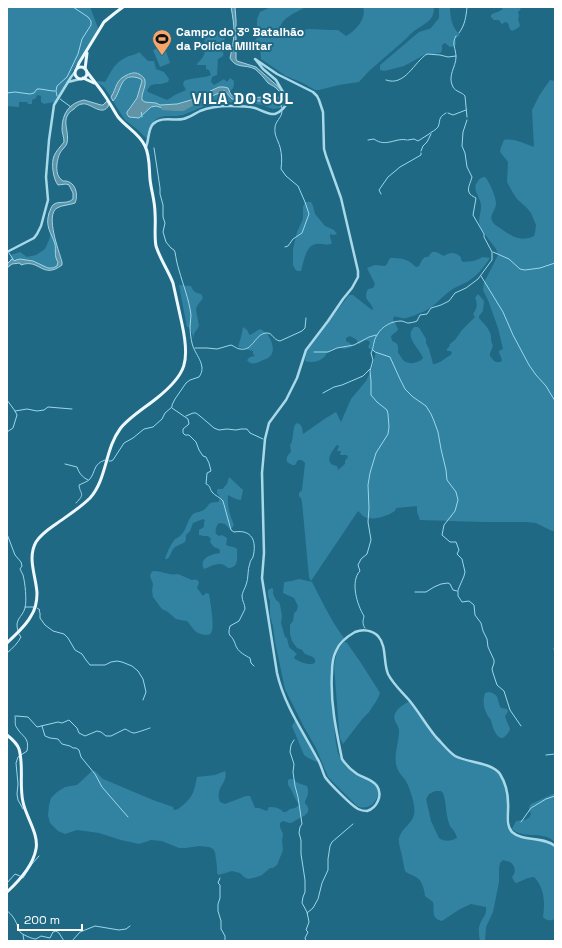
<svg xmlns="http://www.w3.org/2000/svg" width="562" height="948" viewBox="0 0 562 948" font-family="'Space Grotesk',sans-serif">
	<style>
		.green { fill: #3183a1; fill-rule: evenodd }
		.water { fill: #6094a6; stroke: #9cd7eb }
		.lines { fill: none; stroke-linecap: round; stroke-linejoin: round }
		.stream { stroke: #9cd7eb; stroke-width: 1 }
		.river { stroke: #6094a6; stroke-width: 4 }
		.minor { stroke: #a8d9e9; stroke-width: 2.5 }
		.major { stroke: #ecf8fe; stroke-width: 3 }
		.labels { text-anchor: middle; stroke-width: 4; stroke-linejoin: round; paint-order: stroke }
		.poi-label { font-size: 12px; font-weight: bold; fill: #fff; stroke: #206985; text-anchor: start }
		.district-label { font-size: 16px; font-weight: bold; letter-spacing: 1px; fill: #fff; stroke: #206985 }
	</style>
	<rect width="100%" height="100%" fill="#206985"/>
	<g class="green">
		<polygon points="7,7 90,7 98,28 95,36 70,75 55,102 43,104 43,103 41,102 41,96 37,95 36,98 32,100 32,104 28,104 27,102 19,102 19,107 7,106"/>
		<path d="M271 7H303L304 8C293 14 278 19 280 34L309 29 331 30H338L346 36C355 31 367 19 363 7H434C434 19 429 21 420 27 415 30 411 33 407 38L369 71 359 82 339 85 319 90H315L303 83 286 76 261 59 260 48 253 43 257 38V19L260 12Z"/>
		<path d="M439 7H450C450 17 452 28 460 35L455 39 456 43 455 46 450 47 445 43 442 45V51L440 53 424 55 404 66 384 71 380 70V65L419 32 429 29 431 28 439 18Z"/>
		<path d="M503 7H521L520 10 518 12 519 16 518 19 520 26 516 29 512 31 510 29C508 25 510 23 505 22L502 24 501 23 499 20H494L491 17V15C496 11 501 13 503 7Z"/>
		<path d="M223 28 225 30C225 39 224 47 223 56L218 59 217 75 212 77 211 82 214 85 224 79 227 82 230 78 234 81C234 85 234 90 229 91L228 88 177 104 160 105 156 103 145 102 142 100 141 96 145 84 138 74 135 73 129 74 120 79 111 97 104 87 97 82 98 81 105 82C112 70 114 63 127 57 131 55 136 55 139 52L148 61H154L156 69 164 72 169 79 168 82 161 84H156L151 85 147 90 148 92 167 100 175 95 186 90 183 84 184 81C193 77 202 79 211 75L209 70 206 69V65H197V64C208 53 205 50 204 36 213 33 215 35 223 28Z"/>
		<polygon points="164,46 170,63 160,67 153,50"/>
		<path d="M133 77 141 79 142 81 137 98 128 109V116L139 118 151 107 156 106 166 109 186 107 192 103 205 99 224 91H225L232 99 274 102C279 102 282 101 283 95L288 102 280 108 273 109 262 105 250 103 222 102 212 103 183 115C178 116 175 116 170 116 153 115 150 125 148 139H147L138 130 125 120 113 101C122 92 116 80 133 77Z"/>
		<path d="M550 80 555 81V531H552L536 523 527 522H485L420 520 417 512V506L396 508 395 511C387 516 372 522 363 516 361 514 360 513 358 511L311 581 309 577 302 502 301 498 299 496V493L302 490 305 463 302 460H298L295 465H292L287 462C286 456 288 455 291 452L290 445C294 440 292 431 295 425L297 423C303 425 302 429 303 434L326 418 336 412 341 422 351 399 366 381 372 368 376 352 370 349 368 347 370 343 369 341 366 340 359 344 357 343V340L350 336 346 338V341L351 344 352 347 344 349C339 346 331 349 327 353 324 357 327 355 323 358 318 362 311 363 305 361L307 349 349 295H353L372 310 373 309C371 300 362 301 368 289L373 288 375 284 367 268 375 265 385 266 387 264 390 258C395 258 403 258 408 261 411 262 413 265 416 267L419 266 422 260 425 257H428L432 252H436L444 256C450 252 455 252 461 257V260L463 262 474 261 483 257 490 258C484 267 477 276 467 282 461 285 455 287 450 291 440 298 433 309 420 313 416 315 410 317 406 318 401 319 398 316 394 317L393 319 398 329 397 331 391 336 392 341C399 344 398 345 398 353 400 355 402 359 404 361 410 365 419 363 423 358 419 347 404 338 414 327H418L420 329 426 339V343L429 349 433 364C440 364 444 358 451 355L452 352 450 351H447V349L449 347 450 344 455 340 462 330 475 317 473 314C477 308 478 304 475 298L478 294 484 301 483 311 479 316V318C483 323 490 329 491 336 491 340 491 342 493 346L490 353V356C494 361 495 364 502 361V360L499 352V351L503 349 498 328 488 300 483 290 484 282 487 277 498 255 496 249C491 242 484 234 480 226 477 219 482 212 481 205 480 196 471 189 478 181 480 178 482 177 485 177 489 181 496 197 496 203 496 212 487 215 494 224 507 232 517 244 534 236L535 233 536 225 531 213 527 208 517 199 513 193 507 182 508 162 500 152 501 147 504 140C514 138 525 144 534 147L532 110 539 96ZM337 445 339 446 337 451H341L340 455H347L348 457 345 461V464L338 470 337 466C323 464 331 452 337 445Z"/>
		<path d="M305 202H311L313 206 315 214 325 226 334 230 337 234 334 235 330 234V237L332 243C328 246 325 244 320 244 306 242 304 261 301 271H297L295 269 293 265V249L297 232 303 219V207Z"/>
		<path d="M51 233 55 244 56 259 58 262 57 266C46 272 43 264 33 261 28 260 22 260 17 260L15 261 12 259 10 260 11 255 20 252 27 257 36 255 45 249 49 240Z"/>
		<path d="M179 285 191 286C193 291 195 293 201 294L203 298 197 306 196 310 199 326 194 334V338L189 327H187Z"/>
		<path d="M243 327 247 330 249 334 250 335 260 329C263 331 266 332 268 335 272 341 276 352 269 357 267 359 265 359 263 360 257 363 251 366 247 360L250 357 255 356 253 354V351L238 347C240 340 242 335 243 327Z"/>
		<path d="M229 477 243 490 241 500C237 500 232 497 228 495 227 507 230 515 234 525L232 528 230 529 225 524 219 523C216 526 215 530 216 534L219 536 222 535 227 538 226 545C229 547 234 546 237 549 237 558 239 568 228 568 221 560 212 566 204 569 198 558 212 554 220 553V551L219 549 214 547 210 542 211 539 208 536H204L199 535V530L204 527V523L205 520 203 519 193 523 190 531 186 535V539L185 542C182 544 178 545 175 547 171 550 171 556 167 559H165C167 552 171 544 175 539 177 538 179 537 180 536 187 530 187 520 193 514 196 512 202 512 205 509 211 503 207 503 218 502L219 501 220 497 217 493V490L218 489H223L224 487 227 484Z"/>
		<path d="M153 571C162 571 170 576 178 574L192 580C195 579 197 579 199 582L197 588 203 596 206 593 209 594C210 601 216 631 210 634 208 636 200 634 198 633 193 630 191 625 187 621L180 620 176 619 168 612 162 609 153 597 152 590 153 584 150 576 151 573Z"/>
		<path d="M299 579 312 582C322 601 331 621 344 638 338 646 334 653 332 662 330 676 333 697 334 711 335 723 334 736 337 748 337 751 339 756 341 759 344 765 354 771 360 774 364 776 373 779 376 783 384 795 371 813 357 806L328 777 316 748 304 727 285 689 275 642 273 626 270 616V601L268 596V590L272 588 273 589V594L276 600 279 602 280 605 282 616 281 623 283 630 284 634 285 637 287 638 289 647 297 654 294 657 295 659C300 662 309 666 315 663V659L313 657 305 654 302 650 297 648 292 641 290 634V625L293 621 294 614 297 610 298 606 294 598 283 593 284 583 285 582 292 581Z"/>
		<polygon points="344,641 347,643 361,663 380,693 377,700 369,712 363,718 343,744 340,738 339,729 334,666 337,652"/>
		<path d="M489 692C501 695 496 700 501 708L507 709C509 712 507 713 505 716 506 720 509 727 510 728 510 731 508 733 507 734 499 746 492 727 491 720 484 712 482 703 485 693Z"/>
		<path d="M411 701C423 718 438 743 455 755 470 764 491 761 501 777 506 785 508 796 508 806 507 814 503 826 511 832 522 842 536 836 548 841 551 842 553 845 555 847V919C550 921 547 921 543 917 545 904 545 888 534 877 528 877 522 881 516 883L514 881 512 877C516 873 516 866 510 862 508 861 505 861 503 860L500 863 499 868V882L493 912 486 927 485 941H480C479 936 478 928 480 924 483 917 487 915 486 907L471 904 460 909 442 921C430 918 435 911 433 902L425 896C424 888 422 879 414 876 410 874 408 874 405 871 404 866 403 861 402 856 401 850 398 844 399 838 403 825 417 823 414 806 414 801 409 787 407 783 405 778 400 775 398 770 392 758 399 744 399 731 399 725 392 720 395 714 397 708 405 703 411 701ZM435 791H441L443 793C447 804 445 814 450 826 453 830 456 833 457 838 452 841 444 842 439 838L431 821 426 799 429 794Z"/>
		<polygon points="296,719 318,760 317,762 308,758 304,755 292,726"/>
		<path d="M92 771H95L103 779 153 800 173 807 174 810C178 810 179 808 182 806 194 796 194 791 197 777L215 775 225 771C229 783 214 787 220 802L225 804 246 796H250L255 808H259L267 811 269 807C274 807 281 808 283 812H286L290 809 295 808 299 805V804C294 799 293 791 288 785V780L290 779H293L298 783 307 786C309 790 308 797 305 801V803C314 813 303 816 296 820 294 821 292 823 290 823 289 823 284 821 283 821L280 823V827L283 834 282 841 283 850 277 865 273 868H270L262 875 257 877 248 879 244 877 240 873 232 871 219 875 217 873V867L215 852 213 849 209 847 199 846 186 848H179L162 841 151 840 139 844 121 840 99 833 77 830 65 834 58 831 50 823 48 815 49 805 51 798 57 792 65 787 77 785Z"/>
		<path d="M555 793V842C543 830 525 840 512 829L516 821C522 820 530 821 531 813L529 811V807L531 804Z"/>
	</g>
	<g class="water">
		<path d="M231 7H235L236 20V59L237 61 256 67 282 90C284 98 283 101 274 102L232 99 225 91H224L205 99 192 103 186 107 166 109 156 106 151 107 139 118 129 117 127 114V112L137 98 142 81 141 79C119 70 122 92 113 101L111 97C117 88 115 80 127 75 131 73 135 72 139 74 142 76 145 78 145 81 146 88 141 93 142 100L145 102 156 103 160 105 177 104 191 100 219 87H224L228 88 231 95 236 97 251 98 262 97 266 99 272 98H277L281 96C280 93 281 93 278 90 276 87 271 85 268 83 264 78 260 73 255 69 245 64 236 69 230 58 235 37 235 28 231 7Z"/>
		<path d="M84 100 101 105H103L107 101 109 105C102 118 91 102 82 104 79 104 76 107 74 109 59 118 70 130 67 143 66 147 62 149 60 153 57 159 55 171 59 177 60 179 62 180 63 181 75 180 79 194 75 203 70 205 62 205 57 208 45 215 59 251 62 262V265C42 280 40 258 21 265L20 263 12 264 7 268V264L12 259 15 261 16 260 20 259 33 261 48 268H53L57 266 58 262C54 257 56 250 55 244 51 232 45 227 49 213 50 211 51 207 53 205 58 200 67 205 73 199V193L69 185 66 184 58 185C53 179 51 163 54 156 56 151 61 146 64 142 64 137 62 133 62 129 62 114 69 103 84 100Z"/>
	</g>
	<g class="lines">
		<g class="stream">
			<path d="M459 33C465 25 466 17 467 7"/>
			<path d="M456 36C451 44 456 48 456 57 456 67 447 76 453 87 456 92 462 92 465 96L467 117"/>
			<path d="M386 80C405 87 414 62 427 54L440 55 448 57 456 56"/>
			<polyline points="7,93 15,92 30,94 34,93 37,89 40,89 53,91 55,91"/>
			<polyline points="57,96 56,91 57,86 67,77 78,54 82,39 91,25 91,21 88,17 73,7"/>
			<polyline points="60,99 71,107"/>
			<polyline points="282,108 281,106 283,101 283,97"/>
			<polyline points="141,110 142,117"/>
			<path d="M282 111C282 118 275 121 275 128 274 135 278 140 280 147 282 155 282 161 281 169L286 176 298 186 305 202 309 214 302 233 293 239 288 246 285 247"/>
			<polyline points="448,113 453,115 466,110"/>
			<path d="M368 140 374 139C386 148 396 137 407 140"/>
			<path d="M408 140 414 139 418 141 429 134C431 132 436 130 438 127 441 121 437 118 446 113"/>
			<polyline points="421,151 423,146 427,142 431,134"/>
			<polyline points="381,194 379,190 388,177 400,167 421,155 421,153"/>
			<polyline points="493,252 509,259 520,269 525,270 540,268 555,263"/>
			<polyline points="9,253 13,259"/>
			<polyline points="481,276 503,312 513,335 529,365 536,375 546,386 555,401"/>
			<path d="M195 348H207L217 349 231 345C234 346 237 349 240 349 253 352 255 333 267 333 273 333 273 340 280 341L302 331 305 328 306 318"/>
			<polyline points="373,350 375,352 390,357 399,377 405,389 413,397 426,406 431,414 434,421 438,432 441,449 446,470 447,480 456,492 458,500 455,511 444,525 442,535 450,542 456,542 459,550 457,554 462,559 465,572 464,576 458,590 458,596 462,602 469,601 474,605 475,615 481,623 483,631 487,639 488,647 494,660 494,663 492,669 493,673 497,685 504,691 510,710 521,726"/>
			<polyline points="314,352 328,352 337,348 354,345 369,337 376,335"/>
			<polyline points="323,393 334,387 342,385 363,376 370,369"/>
			<polyline points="7,400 15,411 17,415 13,428 7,432"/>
			<path d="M172 408 188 419 189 424 183 429V433L185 435H189L196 442 199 450 203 456 206 457 209 463 211 471 207 473 206 484C211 486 209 488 212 492 215 496 220 497 223 501L231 530 234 532C252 529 257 541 253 557 252 559 250 561 250 563 247 570 249 578 246 585 245 588 242 593 242 596 242 601 245 604 245 609L239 621 230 626C227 637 231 634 234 641 236 645 235 645 237 648 239 652 246 656 250 658L251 663 254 666"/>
			<polyline points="15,411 27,409 37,411 44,410 48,407 72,409"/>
			<polyline points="186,416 193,413 196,413 200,416 214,428 219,430 227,429 236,430 241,429 247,429 250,433 263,439"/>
			<path d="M109 461H111L113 460 124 443 133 438 144 429 153 427 162 419 165 413 172 407V405L175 399 186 383 190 380 199 377C208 365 194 354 192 343 191 339 190 331 190 327 190 323 191 319 191 315 189 299 183 285 179 270 177 264 176 258 175 252L174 250 171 248 166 242 163 232 165 223 163 217V205L160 194V188L154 148"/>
			<path d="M65 464 77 467C79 473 82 477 88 480"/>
			<path d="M76 503C86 493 80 495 79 485 83 483 87 482 90 479 96 471 93 464 105 460"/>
			<path d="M7 534 15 555 21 562 22 566 20 569C21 571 22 573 23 575 25 582 27 601 25 608 22 618 14 619 18 631"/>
			<polyline points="415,592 426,592 434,587 441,584 448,583 450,584 453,590 457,591"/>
			<polyline points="25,607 34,607"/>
			<polyline points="37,608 40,610 39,611 40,613 40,618 45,625 53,631 64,634 68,638 75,650 82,654 86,660 90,665 105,665 111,662 117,661 122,662 132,666 138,671 143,679 146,692 143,700"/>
			<path d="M365 628C362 624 363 621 364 616 357 605 350 581 360 571L358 565 361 559 367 554 371 540 368 522 369 508 368 485 370 473 376 453 388 434 389 427 388 414 387 410 377 402 371 395V381L370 371 373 360 371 353C374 348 373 341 377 335 382 326 392 321 401 321 404 321 406 323 408 323 410 323 415 322 417 321L420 315 427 314 431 308 441 305 449 301 455 293 466 288 478 279 489 264 492 260V252L484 237V234L473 215 476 198C474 197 472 196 470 194 466 189 471 182 472 177L467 167 465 153 462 146 463 132 467 120"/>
			<polyline points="554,649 555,649"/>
			<path d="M7 653C13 648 18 643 21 637L19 634"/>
			<path d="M15 716C16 720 14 725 17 728 22 737 30 737 27 751L18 757 16 763 18 784 17 794 18 800 23 809"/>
			<path d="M16 716 28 717 37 727 58 722 62 723 69 720 77 728 79 733 85 736 97 731 101 732 106 736H111L125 729C128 730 131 733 134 733 136 733 147 729 150 728"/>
			<polyline points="42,726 45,736 50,738 58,739 62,744 70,746 73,748 76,748 79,750 81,757 95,774 102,787 128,817"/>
			<polyline points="294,740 291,745 290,752 294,764 293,772 295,786 298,797 302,824 300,827 299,833 301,840 301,854 305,880 305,892 303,897 302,903 307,912 309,922 306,930 308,932 305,938 306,941"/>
			<polyline points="546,755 555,754"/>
			<polyline points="521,822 531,808 546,799 555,796"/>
			<polyline points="23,878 32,864 39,856"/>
			<polyline points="220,878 218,883 220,885 220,898 218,904 218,911 221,921 221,929 225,936 225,941"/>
			<polyline points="7,883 15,874 20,876"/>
			<path d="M7 911C12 914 16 921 18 927 19 929 19 931 21 933 24 935 32 939 36 939L41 936 50 938 53 932 56 931 59 933 64 941"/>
			<polyline points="307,913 313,908 318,899 322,883 328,870 328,859 330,846 332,842 353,824"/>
			<polyline points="23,935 24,941"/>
			<polyline points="72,941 80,932 95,926 119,930 126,929 130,926"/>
		</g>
		<g class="river">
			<polyline points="138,103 137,108 139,110 142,110 150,105"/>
			<polyline points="163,108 176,109 183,109 199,100"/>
		</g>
		<g class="minor">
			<path d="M255 59 277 74 313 92 317 96 319 100 323 112 324 149 326 156 341 198 358 271V277L352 288 343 299 328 321 306 350 297 378 286 400 269 423 265 439 262 473 264 553 262 578 277 673C284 704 302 730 317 758 321 764 322 771 325 777 329 783 352 806 358 809 360 810 364 811 367 811 377 808 383 795 377 786 373 780 364 778 357 774 351 770 346 765 342 759 336 730 330 701 332 672 332 665 333 657 336 651 339 643 348 636 355 632 363 629 372 630 378 636 387 646 383 662 388 674 393 684 402 692 409 700 419 712 426 725 436 737 441 742 449 752 455 756 468 763 491 762 500 774 505 782 508 793 508 803 509 812 505 825 512 832 523 842 543 836 555 846"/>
			<polyline points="68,82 80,79"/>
			<path d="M146 147C149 140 148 129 153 124 161 116 174 121 183 119 189 118 194 114 200 111 210 107 219 106 230 106 238 106 247 106 255 108 261 110 269 115 275 114 281 112 286 106 288 101L287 99 276 80 263 69 256 60"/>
			<polyline points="7,252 34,238 37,234 41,226 48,200 46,177 49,140 54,105 71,77 75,72"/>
		</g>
		<g class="major">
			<circle cx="81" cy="73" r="6"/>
			<polyline points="77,68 79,63 104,22 115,13 123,7"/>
			<polyline points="85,69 87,53"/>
			<polyline points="83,78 94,83"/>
			<path d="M7 643C15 635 26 626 31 616 35 610 37 600 37 593 36 576 27 558 36 542 41 534 49 529 56 524 67 516 80 508 90 498 107 479 105 449 120 429 128 418 146 407 157 398 187 374 190 361 182 324 179 310 176 297 173 283 168 270 160 259 156 246 154 235 156 224 155 213 155 201 151 190 150 179 149 168 150 156 145 146 139 133 127 128 118 117 114 111 110 103 105 96 100 88 93 80 87 72"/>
			<path d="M7 735C12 739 17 743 19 749 24 766 19 785 23 802 26 817 39 834 36 849 33 866 19 881 7 892"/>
		</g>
	</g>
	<defs>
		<symbol id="stadium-pin" viewBox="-11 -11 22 30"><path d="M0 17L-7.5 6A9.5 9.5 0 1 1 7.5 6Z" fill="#f7a569" stroke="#206985"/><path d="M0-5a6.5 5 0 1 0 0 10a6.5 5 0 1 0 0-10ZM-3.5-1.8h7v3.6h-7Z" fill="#111"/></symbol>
	</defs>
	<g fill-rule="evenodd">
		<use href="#stadium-pin" x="151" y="28" width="22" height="30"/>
	</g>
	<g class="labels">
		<g class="poi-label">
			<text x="176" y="36">Campo do 3º Batalhão<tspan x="176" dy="14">da Polícia Militar</tspan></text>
		</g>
		<g class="district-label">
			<text x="243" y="104">VILA DO SUL</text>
		</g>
	</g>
	<rect width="562" height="948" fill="none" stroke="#ffffff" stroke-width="16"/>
	<path d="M18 924v6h64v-6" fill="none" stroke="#ffffff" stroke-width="2"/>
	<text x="24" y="924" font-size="12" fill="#ffffff" stroke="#206985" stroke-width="3" paint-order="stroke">200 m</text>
</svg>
